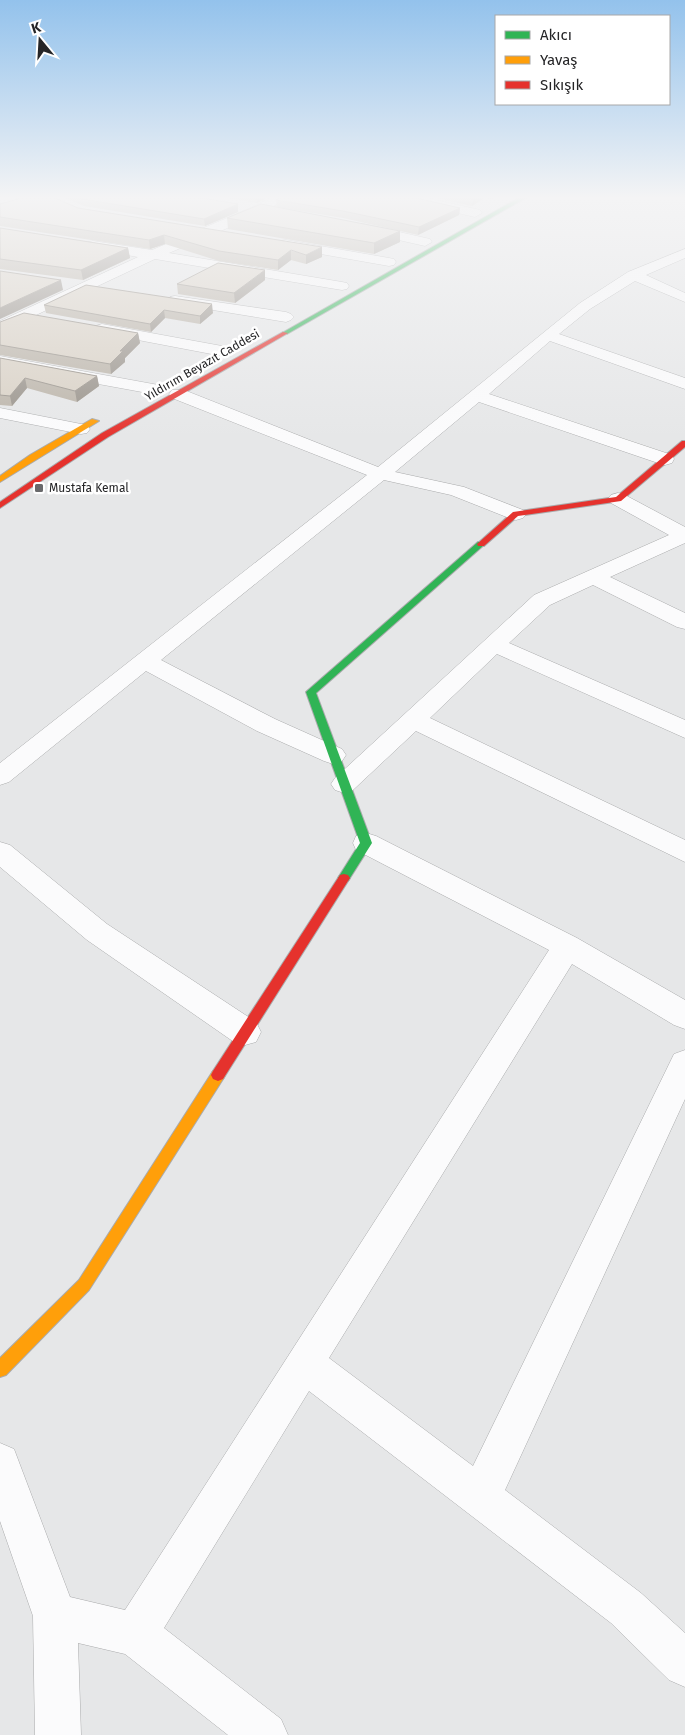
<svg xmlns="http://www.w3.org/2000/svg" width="685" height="1735" viewBox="0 0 685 1735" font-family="'Fira Sans',sans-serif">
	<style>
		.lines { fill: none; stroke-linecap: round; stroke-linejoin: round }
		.street-casing { stroke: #aaabac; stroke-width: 1 }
		.fast-casing { stroke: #aaabac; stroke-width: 2 }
		.slow-casing { stroke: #aaabac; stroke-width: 2 }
		.jam-casing { stroke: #aaabac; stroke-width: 2 }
		.street { fill: #fbfbfc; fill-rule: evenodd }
		.fast { fill: #30b455; fill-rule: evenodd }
		.slow { fill: #ff9f0a; fill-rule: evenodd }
		.jam { fill: #e5322d; fill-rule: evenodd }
		.wall { fill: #bbb4a9 }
		.shaded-wall { fill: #98928a }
		.building { fill: #d9d1c5; stroke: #98928a }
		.poi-dot { fill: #69696b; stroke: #fff; stroke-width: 2 }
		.labels { text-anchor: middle; stroke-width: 5; stroke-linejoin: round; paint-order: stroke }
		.far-street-label { font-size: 12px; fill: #252527; stroke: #fff }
		.far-poi-label { font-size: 12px; fill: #252527; stroke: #fff; text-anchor: start }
	</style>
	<rect width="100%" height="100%" fill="#e6e7e8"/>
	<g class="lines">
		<defs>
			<g id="street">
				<polygon points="274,196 289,196 265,212 169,253 342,282 347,283 349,286 347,289 342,290 155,259 0,332 0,321 138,257 88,248 86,245 88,242 93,241 152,250 255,206"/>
				<polygon points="395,196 418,196 480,210 482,213 475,217 397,199"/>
				<polygon points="364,224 430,239 432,242 425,246 359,231 357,228 359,225"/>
				<polygon points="286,240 389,258 394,259 396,262 394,265 389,266 281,247 279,244 281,241"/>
				<polygon points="685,249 685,258 646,275 685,293 685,302 635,281 590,309 559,334 685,378 685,389 550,341 489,394 672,455 674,459 672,463 665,465 658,463 479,402 395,472 464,487 523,510 526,514 523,518 516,520 509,518 451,495 384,480 161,660 275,719 342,749 346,755 342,761 333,764 324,761 257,731 146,671 9,782 0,785 0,763 367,475 172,398 169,394 172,390 184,390 378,467 580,303 628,272"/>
				<polygon points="175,296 286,312 291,314 294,317 291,320 286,322 170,303 168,300 170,297"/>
				<polygon points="102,324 222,346 228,348 230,351 228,354 222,356 96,332 94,329 96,326"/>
				<polygon points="0,356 153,384 159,385 161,389 159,393 153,394 0,366"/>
				<polygon points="0,408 81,424 87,425 90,429 87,433 81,434 0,418"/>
				<polygon points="618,493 625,495 685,527 685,543 610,577 685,613 685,629 677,627 593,585 550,605 509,643 685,720 685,738 497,654 430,718 685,840 685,862 416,731 353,790 344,793 335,790 331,784 335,778 534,595 669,535 611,503 608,499 611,495"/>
				<polygon points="366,833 376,836 577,938 685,1000 685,1029 674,1025 572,964 329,1358 473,1466 674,1054 685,1050 685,1099 505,1490 641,1593 685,1633 685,1687 669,1680 611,1623 309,1391 164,1628 281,1719 288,1735 228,1735 125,1654 78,1643 81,1735 35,1735 33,1616 0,1521 0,1443 14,1449 70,1597 125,1610 549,950 356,850 353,843 356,836"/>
				<polygon points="0,842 10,845 107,924 256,1022 261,1032 256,1042 245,1045 234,1042 87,940 0,867"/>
			</g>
			<g id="fast">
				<polygon points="522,196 529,196 287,334 282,333"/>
				<polygon points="478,542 484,542 485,544 316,693 372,843 348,881 340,881 338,878 360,843 306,692"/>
			</g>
			<g id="slow">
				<polygon points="92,419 99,421 0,482 0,476 30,455"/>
				<polygon points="218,1069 223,1071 225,1075 223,1079 89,1290 6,1375 0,1377 0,1358 79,1280 213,1071"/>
			</g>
			<g id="jam">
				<polygon points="283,332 288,333 108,437 0,508 0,502 102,433"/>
				<polygon points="682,441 685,441 685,447 621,501 518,516 484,546 478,546 477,544 513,512 616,497"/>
				<polygon points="344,874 348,875 350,878 348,881 223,1079 218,1081 213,1079 211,1075 213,1071 340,875"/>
			</g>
		</defs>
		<use href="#street" class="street-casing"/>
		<use href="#fast" class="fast-casing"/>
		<use href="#slow" class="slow-casing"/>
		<use href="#jam" class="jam-casing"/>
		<use href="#street" class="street"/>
		<use href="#fast" class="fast"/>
		<use href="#slow" class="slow"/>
		<use href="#jam" class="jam"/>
	</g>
	<g class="wall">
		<polygon points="61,196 190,196 238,212 205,226 84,206"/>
		<polygon points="216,196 270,196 257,203"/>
		<polygon points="427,196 496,196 491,199 484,198 472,206"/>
		<polygon points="16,198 78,208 322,257 306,264 291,260 278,270 219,261 165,244 150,249 0,226 0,204 16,199"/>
		<polygon points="276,200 460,208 459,215 418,235 343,218 277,207"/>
		<polygon points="227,218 400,231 400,242 374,254 228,229"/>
		<polygon points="0,228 128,248 130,258 83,280 0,269"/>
		<polygon points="265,280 235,303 178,294 177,284"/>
		<polygon points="86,285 213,313 200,324 165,318 151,332 46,313 44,305"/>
		<polygon points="0,322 138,333 140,343 125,358 125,362 111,374 0,355"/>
		<polygon points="0,358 97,376 99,386 77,402 27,388 12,406 0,405"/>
	</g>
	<g class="shaded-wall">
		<polygon points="256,196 270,196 257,203"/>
		<polygon points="477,196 485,196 484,198 472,206 473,199"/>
		<polygon points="491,196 496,196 491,199"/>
		<polygon points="238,204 238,212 205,226 204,219"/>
		<polygon points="460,208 459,215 418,235 419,227"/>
		<polygon points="400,231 400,242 374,254 374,243"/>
		<polygon points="164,235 165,244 150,249 149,240"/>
		<polygon points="322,247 322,257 306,264 306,255"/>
		<polygon points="128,248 130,258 83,280 81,270"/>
		<polygon points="291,250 291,260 278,270 278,260"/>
		<polygon points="265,270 265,280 235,303 234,293"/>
		<polygon points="61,280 63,290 0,319 0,308"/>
		<polygon points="212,304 213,313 200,324 200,316"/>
		<polygon points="164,310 165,318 151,332 150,324"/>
		<polygon points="138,333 140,343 125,358 125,362 111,374 110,364 120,351"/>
		<polygon points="97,376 99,386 77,402 75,391"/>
		<polygon points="25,378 27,388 12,406 10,396"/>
	</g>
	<g class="building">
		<polygon points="21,196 50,196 78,208 322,247 306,255 291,250 278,260 219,251 164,235 149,240 0,217 0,204 18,199 16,198"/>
		<polygon points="76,196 190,196 238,204 204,219 82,199"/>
		<polygon points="282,196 407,196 460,208 419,227 343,211 276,200"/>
		<polygon points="459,196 477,196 473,199"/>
		<polygon points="261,204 400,231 374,243 227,218"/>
		<polygon points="0,228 128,248 81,270 0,259"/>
		<polygon points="218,263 265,270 234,293 177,284"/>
		<polygon points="0,271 61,280 0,308"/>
		<polygon points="86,285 212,304 200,316 164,310 150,324 44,305"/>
		<polygon points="24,313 138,333 120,351 123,351 110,364 0,345 0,322"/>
		<polygon points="0,358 97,376 75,391 25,378 10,396 0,395"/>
	</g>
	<linearGradient id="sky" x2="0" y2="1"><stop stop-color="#93c2ec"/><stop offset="0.45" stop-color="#f4f4f5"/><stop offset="1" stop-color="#f4f4f5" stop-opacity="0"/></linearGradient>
	<rect width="685" height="439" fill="url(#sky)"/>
	<rect class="poi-dot" x="34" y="483" width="10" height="10" rx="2.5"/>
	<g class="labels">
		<g class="far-street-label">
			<text transform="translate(202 365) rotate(-30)" y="4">Yıldırım Beyazıt Caddesi</text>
		</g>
		<g class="far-poi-label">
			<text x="49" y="492">Mustafa Kemal</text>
		</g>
	</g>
	<rect x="495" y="15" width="175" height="90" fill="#ffffff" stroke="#a8a8a9"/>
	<rect x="505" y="31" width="25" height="8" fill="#30b455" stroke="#a8a8a9"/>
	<text x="540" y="40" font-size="15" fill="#252527">Akıcı</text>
	<rect x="505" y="56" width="25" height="8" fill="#ff9f0a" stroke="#a8a8a9"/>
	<text x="540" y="65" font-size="15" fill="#252527">Yavaş</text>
	<rect x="505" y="81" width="25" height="8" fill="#e5322d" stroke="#a8a8a9"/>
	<text x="540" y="90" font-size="15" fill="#252527">Sıkışık</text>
	<g transform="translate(40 40) rotate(342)" stroke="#ffffff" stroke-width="4" paint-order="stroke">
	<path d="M0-4L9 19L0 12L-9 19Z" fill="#252527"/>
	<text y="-8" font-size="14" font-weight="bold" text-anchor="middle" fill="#252527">K</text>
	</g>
</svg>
